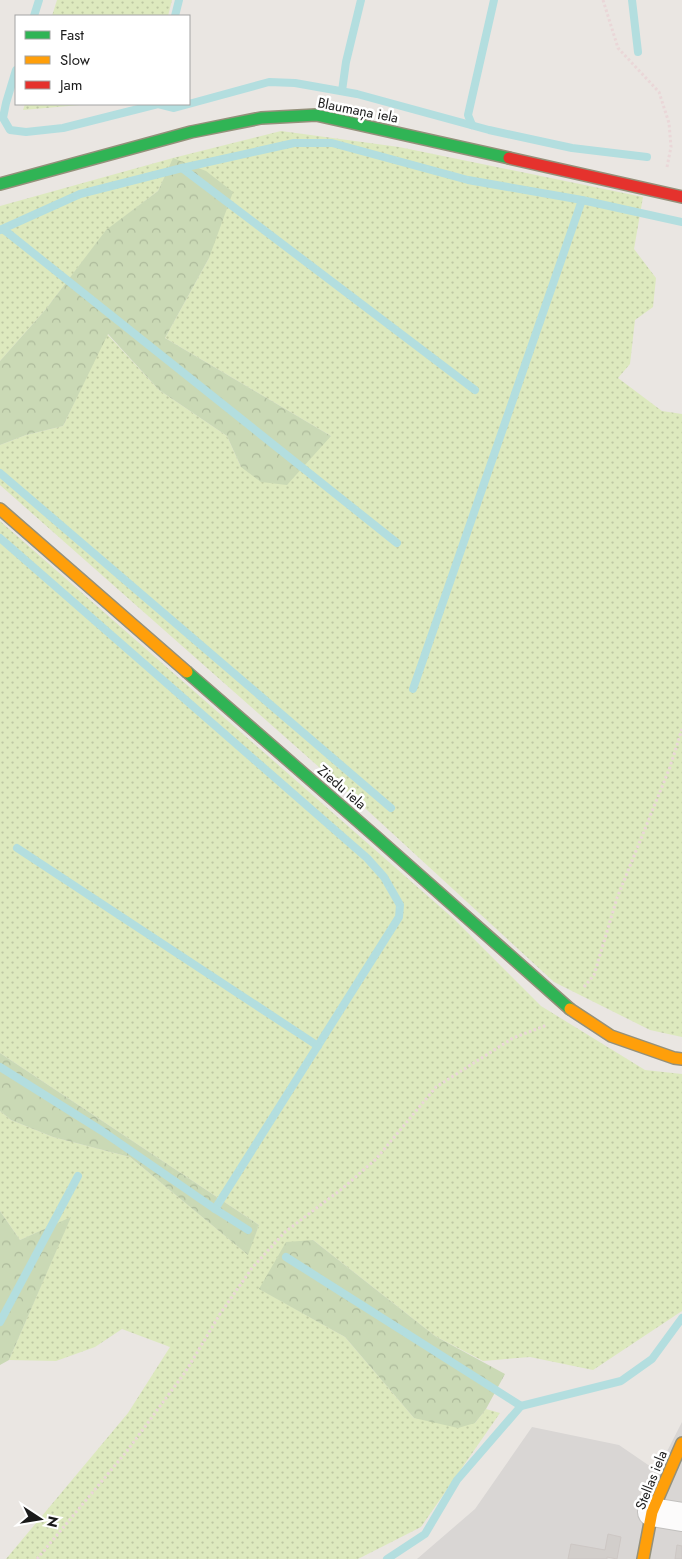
<svg xmlns="http://www.w3.org/2000/svg" width="682" height="1559" viewBox="0 0 682 1559" font-family="Jost,sans-serif">
	<style>
		.residential { fill: #d9d6d4 }
		.grass { fill: url(#grass-dots) }
		.forest { fill: url(#forest-crowns) }
		.lines { fill: none; stroke-linecap: round; stroke-linejoin: round }
		.stream { stroke: #b3dedf; stroke-width: 8 }
		.building { fill: #d2cecb; stroke: #cdc7c4 }
		.street-casing { stroke: #c2c0be; stroke-width: 30 }
		.fast-casing { stroke: #94907a; stroke-width: 14 }
		.slow-casing { stroke: #94907a; stroke-width: 14 }
		.jam-casing { stroke: #94907a; stroke-width: 14 }
		.path { stroke: #ead7d8; stroke-width: 3; stroke-dasharray: 2.5 2.5; stroke-linecap: butt }
		.street { stroke: #fcfbfb; stroke-width: 28 }
		.fast { stroke: #30b455; stroke-width: 11 }
		.slow { stroke: #ff9f0a; stroke-width: 11 }
		.jam { stroke: #e5322d; stroke-width: 11 }
		.labels { text-anchor: middle; stroke-width: 5; stroke-linejoin: round; paint-order: stroke }
		.street-label { font-size: 14px; fill: #1a1a1a; stroke: #fff }
	</style>
	<defs>
		<pattern id="grass-dots" width="8" height="8" patternUnits="userSpaceOnUse" patternTransform="scale(1.25)"><rect width="8" height="8" fill="#dde9be"/><path d="M2 2h.1M6 6h.1" fill="none" stroke="#bdc7a3" stroke-width="1.8" stroke-linecap="round"/></pattern>
		<pattern id="forest-crowns" width="20" height="18" patternUnits="userSpaceOnUse" patternTransform="scale(1.25)"><rect width="20" height="18" fill="#cad9b5"/><path d="M2 6a3 3 0 1 1 6 0M12 15a3 3 0 1 1 6 0" fill="none" stroke="#adba9b"/></pattern>
	</defs>
	<rect width="100%" height="100%" fill="#eae6e2"/>
	<polygon class="residential" points="682,1422 682,1559 417,1559 475,1509 532,1427 619,1445 657,1471"/>
	<g class="grass">
		<polygon points="57,0 172,0 168,16 52,16"/>
		<polygon points="25,104 91,104 23,110"/>
		<polygon points="281,131 399,147 643,197 634,249 656,278 653,307 635,320 630,364 618,378 662,411 682,414 682,1037 650,1030 554,982 354,798 0,485 0,445 26,435 63,426 107,334 159,390 227,436 241,467 331,436 165,338 209,258 173,159 158,191 106,231 46,309 0,361 0,206 173,158"/>
		<polygon points="0,521 454,919 541,1006 645,1070 682,1074 682,1311 593,1370 530,1357 483,1361 435,1336 313,1240 260,1289 345,1337 414,1418 475,1423 486,1409 500,1413 421,1527 358,1559 6,1559 128,1413 170,1347 122,1329 95,1347 56,1361 9,1360 70,1218 20,1240 0,1211 0,1111 11,1120 53,1137 130,1157 247,1254 259,1225 0,1053"/>
	</g>
	<g class="forest">
		<polygon points="173,158 206,171 233,192 209,258 165,338 331,436 287,485 261,482 241,467 227,436 159,390 108,334 63,426 26,435 0,445 0,361 46,309 106,230 158,191"/>
		<polygon points="0,1053 259,1225 248,1255 130,1157 53,1137 11,1120 0,1111"/>
		<polygon points="0,1211 20,1240 71,1217 9,1360 0,1365"/>
		<polygon points="313,1240 435,1336 505,1374 486,1409 475,1423 458,1428 414,1418 345,1337 259,1289 286,1242"/>
	</g>
	<g class="lines">
		<g class="stream">
			<polyline points="632,0 638,52"/>
			<polyline points="34,16 39,0"/>
			<polyline points="175,16 179,0"/>
			<polyline points="16,70 6,103 3,118 10,130 26,132 63,128 158,104 174,108 269,82 295,83 357,94 489,130 572,148 647,157"/>
			<polyline points="342,91 346,62 361,0"/>
			<polyline points="472,125 468,115 494,0"/>
			<polyline points="182,168 475,390"/>
			<polyline points="3,229 397,543"/>
			<polyline points="0,230 80,194 182,168 294,143 332,143 468,180 582,200 682,222"/>
			<polyline points="0,473 391,808"/>
			<polyline points="0,538 367,858 384,877 400,905 399,917 215,1209"/>
			<polyline points="413,689 582,200"/>
			<polyline points="17,848 318,1046"/>
			<polyline points="0,1067 102,1131 215,1209 248,1230"/>
			<polyline points="286,1257 521,1406"/>
			<polyline points="0,1322 78,1176"/>
			<polyline points="387,1559 425,1534 457,1480 521,1406 621,1381 652,1359 682,1318"/>
		</g>
	</g>
	<g class="building">
		<polygon points="608,1534 621,1537 617,1559 607,1557 607,1559 568,1559 571,1544 605,1550"/>
		<polygon points="677,1545 682,1546 682,1559 675,1559"/>
	</g>
	<g class="lines">
		<defs>
			<polyline id="street" points="652,1512 682,1517"/>
			<g id="fast">
				<polyline points="0,184 191,132 261,118 316,115 509,158"/>
				<polyline points="187,672 374,835 570,1009"/>
			</g>
			<g id="slow">
				<polyline points="0,509 187,672"/>
				<polyline points="570,1009 611,1036 674,1058 682,1059"/>
				<polyline points="643,1559 652,1512 682,1443"/>
			</g>
			<polyline id="jam" points="509,158 682,197"/>
		</defs>
		<use href="#street" class="street-casing"/>
		<use href="#fast" class="fast-casing"/>
		<use href="#slow" class="slow-casing"/>
		<use href="#jam" class="jam-casing"/>
		<g class="path">
			<polyline points="603,0 618,48 659,92 669,123 671,147 667,167"/>
			<polyline points="584,987 594,975 617,898 670,767 682,729"/>
			<polyline points="37,1559 127,1451 186,1371 220,1314 252,1268 285,1232 343,1188 376,1159 436,1087 513,1038 547,1025"/>
		</g>
		<use href="#street" class="street"/>
		<use href="#fast" class="fast"/>
		<use href="#slow" class="slow"/>
		<use href="#jam" class="jam"/>
	</g>
	<g class="labels">
		<g class="street-label">
			<text transform="translate(358 110) rotate(11)" y="5">Blaumaņa iela</text>
			<text transform="translate(342 787) rotate(41)" y="5">Ziedu iela</text>
			<text transform="translate(651 1480) rotate(-68)" y="5">Stellas iela</text>
		</g>
	</g>
	<rect x="15" y="15" width="175" height="90" fill="#ffffff" stroke="#a3a3a3"/>
	<rect x="25" y="31" width="25" height="8" fill="#30b455" stroke="#a3a3a3"/>
	<text x="60" y="40" font-size="15" fill="#1a1a1a">Fast</text>
	<rect x="25" y="56" width="25" height="8" fill="#ff9f0a" stroke="#a3a3a3"/>
	<text x="60" y="65" font-size="15" fill="#1a1a1a">Slow</text>
	<rect x="25" y="81" width="25" height="8" fill="#e5322d" stroke="#a3a3a3"/>
	<text x="60" y="90" font-size="15" fill="#1a1a1a">Jam</text>
	<g transform="translate(40 1519) rotate(102)" stroke="#ffffff" stroke-width="4" paint-order="stroke">
	<path d="M0-4L9 19L0 12L-9 19Z" fill="#1a1a1a"/>
	<text y="-8" font-size="14" font-weight="bold" text-anchor="middle" fill="#1a1a1a">N</text>
	</g>
</svg>
